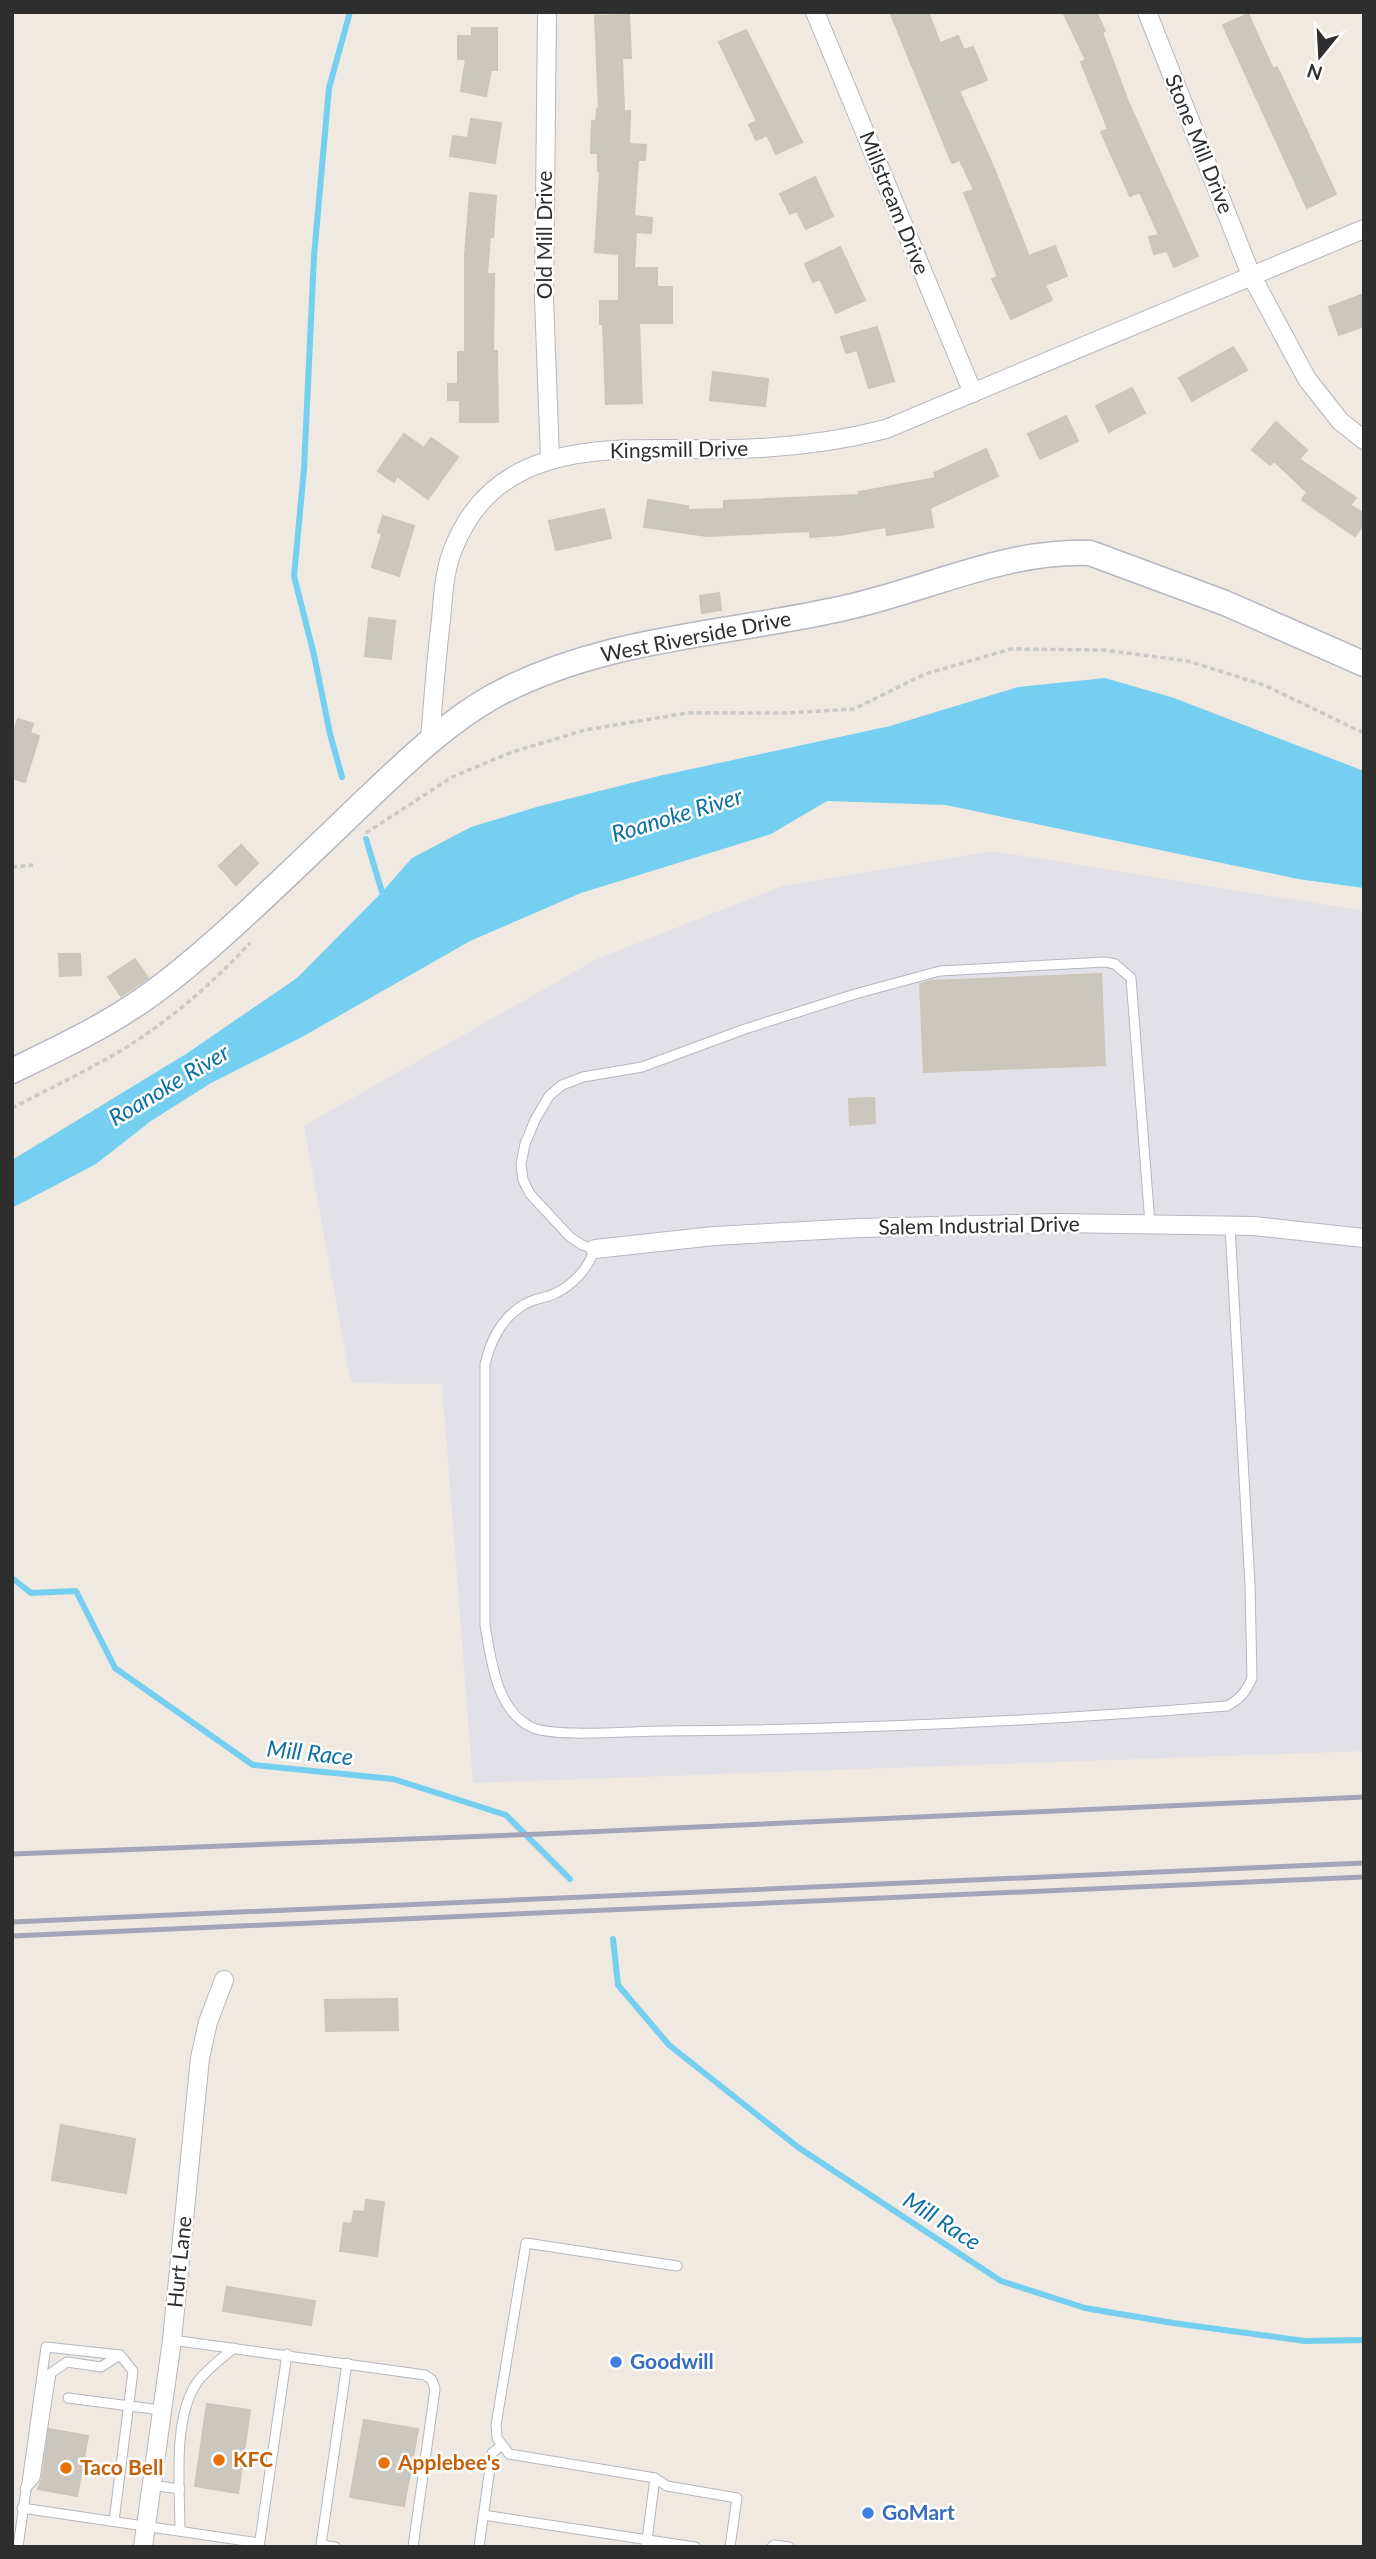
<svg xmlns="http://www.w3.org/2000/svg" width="1376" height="2559" viewBox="0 0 1376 2559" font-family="Lato,sans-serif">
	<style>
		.industrial { fill: #e3e1e8 }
		.water { fill: #75cff0 }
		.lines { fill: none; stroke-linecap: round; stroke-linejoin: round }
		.stream { stroke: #75cff0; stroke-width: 6 }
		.building { fill: #cbc7bf; stroke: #cbc5ba; stroke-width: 2 }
		.lane-casing { stroke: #b4b7c1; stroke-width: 11 }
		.street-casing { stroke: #b4b7c1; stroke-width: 20 }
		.secondary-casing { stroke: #b4b7c1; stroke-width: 27 }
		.path { stroke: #c9c9c9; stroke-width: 3.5; stroke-dasharray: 5 3.5; stroke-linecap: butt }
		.lane { stroke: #fff; stroke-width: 9 }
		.street { stroke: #fff; stroke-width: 18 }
		.secondary { stroke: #fff; stroke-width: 24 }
		.rail { stroke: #a3a6b8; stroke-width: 5 }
		.shop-dot { fill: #3f7fe0; stroke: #fff; stroke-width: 2.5 }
		.food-dot { fill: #e8710a; stroke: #fff; stroke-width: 2.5 }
		.labels { text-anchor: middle; stroke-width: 5; stroke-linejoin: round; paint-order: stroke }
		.street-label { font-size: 21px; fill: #2e2e2e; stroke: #fff }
		.shop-label { font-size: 21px; font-weight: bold; fill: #366cbe; stroke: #fff; text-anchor: start }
		.food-label { font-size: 21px; font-weight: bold; fill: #c56008; stroke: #fff; text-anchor: start }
		.water-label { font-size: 23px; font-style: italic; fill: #0d6fa3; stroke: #fff }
	</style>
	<rect width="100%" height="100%" fill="#efe9e1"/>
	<polygon class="industrial" points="992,851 1364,911 1364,1751 473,1783 442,1384 351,1383 304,1126 595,960 782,886"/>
	<polygon class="water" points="1105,678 1174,698 1364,771 1364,888 1298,879 946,805 827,801 771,834 581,893 470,941 302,1037 211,1083 151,1121 96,1164 12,1208 12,1160 186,1054 297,978 382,892 412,858 471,827 540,806 659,776 890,726 1018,687"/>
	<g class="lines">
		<g class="stream">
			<polyline points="342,777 330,734 314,655 294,576 304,469 314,256 329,88 350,12"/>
			<polyline points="366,839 382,892 387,895"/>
			<polyline points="12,1578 31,1593 76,1591 115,1668 253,1765 393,1779 506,1815 570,1879"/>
			<polyline points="613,1939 618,1985 669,2045 799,2148 1001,2281 1085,2308 1173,2323 1305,2341 1364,2340"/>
		</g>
	</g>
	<g class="building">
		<polygon points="890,12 928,12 940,43 958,36 964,50 973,47 987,80 959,91 992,164 1029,256 1055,246 1067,276 1045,285 1052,300 1011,319 992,279 998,277 964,193 974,190 960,160 952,163"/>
		<polygon points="1063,12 1096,12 1105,31 1102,32 1129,104 1198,256 1174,267 1167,251 1154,254 1149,237 1159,235 1140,192 1130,196 1101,132 1108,129 1081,62 1086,60"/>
		<polygon points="1248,14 1273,69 1277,67 1336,194 1307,208 1223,25"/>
		<polygon points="629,15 631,58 622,58 624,111 630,111 629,144 646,145 645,160 638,160 634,216 652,218 651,233 636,232 634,268 657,268 657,287 672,287 672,323 639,323 642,403 606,404 603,324 600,324 600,301 619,301 619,254 595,252 600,171 598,171 598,153 591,153 592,121 596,122 597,109 599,110 595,16"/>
		<polygon points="472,28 497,28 497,70 491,70 486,96 461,91 466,59 458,59 458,36 472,36"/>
		<polygon points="746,30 802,142 776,154 767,135 756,140 749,125 757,121 719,42"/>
		<polygon points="471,119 501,123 495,163 450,156 453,136 468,138"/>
		<polygon points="815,177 833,216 806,229 797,211 790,214 780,194"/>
		<polygon points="470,193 496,196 493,237 490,237 487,274 494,274 493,351 497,351 498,422 460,422 460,400 448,400 448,384 458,384 458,352 465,352 465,256"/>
		<polygon points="840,247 865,300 836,313 820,279 813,282 805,264"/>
		<polygon points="1364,294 1364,326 1339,335 1329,307"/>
		<polygon points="877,327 894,381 869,388 857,350 846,353 841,337"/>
		<polygon points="1233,347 1247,370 1192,401 1179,378"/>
		<polygon points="713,372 768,379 765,406 710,400"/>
		<polygon points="1132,388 1145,413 1109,432 1096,406"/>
		<polygon points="1066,416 1078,441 1040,459 1028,434"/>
		<polygon points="1276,422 1307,450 1299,459 1356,498 1350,505 1364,514 1364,523 1355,536 1302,500 1307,492 1274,461 1270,465 1252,450"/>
		<polygon points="404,434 424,448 431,438 458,457 428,499 397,476 394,482 378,471"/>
		<polygon points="986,449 998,476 930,508 933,527 887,535 886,527 839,535 810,537 810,531 707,536 644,527 648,500 688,506 688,510 724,509 724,501 860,495 859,492 936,478 934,473"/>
		<polygon points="604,509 611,538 556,550 549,521"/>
		<polygon points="383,516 414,526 399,576 372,567 382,534 378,532"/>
		<polygon points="719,593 721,610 702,613 700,596"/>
		<polygon points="369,618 395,621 391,659 365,656"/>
		<polygon points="18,719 33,724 30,733 39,736 25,782 12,778 12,736"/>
		<polygon points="241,845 258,863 236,885 219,866"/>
		<polygon points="59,954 80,954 81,975 60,976"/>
		<polygon points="135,959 148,978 121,996 108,977"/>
		<polygon points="1101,974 1105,1065 924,1072 920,984 931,981"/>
		<polygon points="874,1098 875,1123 850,1125 849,1099"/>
		<polygon points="397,1999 398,2030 326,2031 325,2000"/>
		<polygon points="61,2125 135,2139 126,2193 52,2180"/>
		<polygon points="366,2200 384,2202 377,2256 340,2251 344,2223 352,2224 354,2211 365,2212"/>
		<polygon points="227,2287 315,2301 311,2325 223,2311"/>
		<polygon points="207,2404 250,2410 238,2493 195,2486"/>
		<polygon points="364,2420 418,2429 404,2506 350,2497"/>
		<polygon points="49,2429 88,2436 77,2496 38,2489 42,2479"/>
	</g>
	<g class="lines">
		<defs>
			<g id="lane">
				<path d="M1150 1224 1131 978 1115 964 1105 962 940 971 855 994 745 1029 642 1067 583 1077 562 1085 549 1096 535 1120 525 1144 521 1164 523 1180 530 1194 570 1237 582 1245 595 1249C588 1268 574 1284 556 1293 547 1298 535 1298 525 1304 502 1317 491 1339 485 1364V1625C491 1659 496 1710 531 1727 554 1738 632 1731 662 1731 850 1730 1039 1721 1227 1706 1240 1699 1246 1692 1252 1678L1250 1585 1230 1226"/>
				<polyline points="677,2266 526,2243 496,2425 497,2438 509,2454 655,2478 667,2486 737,2498 730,2547"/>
				<polyline points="172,2340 425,2375 432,2380 435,2389 413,2547"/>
				<polyline points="68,2398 161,2410"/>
				<polyline points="151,2485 180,2489"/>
				<polyline points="25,2489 35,2478 51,2373 67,2362 101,2367 120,2355"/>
				<polyline points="22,2508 259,2543"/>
				<polyline points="483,2515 695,2547"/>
				<path d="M180 2530C180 2486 172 2417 198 2381 208 2368 222 2358 234 2348"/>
				<polyline points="18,2547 46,2347 120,2355 133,2371 114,2521"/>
				<polyline points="259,2547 287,2354"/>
				<polyline points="335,2547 321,2545 347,2363"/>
				<polyline points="479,2547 492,2453 502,2445"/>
				<polyline points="646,2547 655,2478"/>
				<polyline points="772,2547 774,2545 789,2547"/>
			</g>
			<g id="street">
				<polyline points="547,12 544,299 550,458"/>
				<polyline points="815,12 973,393"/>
				<polyline points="1147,12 1251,275 1307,379 1340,421 1364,440"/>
				<path d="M430 741C433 701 436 660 441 620 443 597 444 573 452 552 498 428 630 452 734 449 786 448 836 442 886 429L1364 229"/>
				<polyline points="595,1249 714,1236 859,1228 1058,1223 1254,1226 1364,1238"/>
				<polyline points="143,2547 172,2340 200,2058 208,2022 224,1980"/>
			</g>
			<path id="secondary" d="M12 1071C53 1051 94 1032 132 1007 165 986 195 960 224 934 273 890 320 844 368 798 406 762 446 723 492 697 601 637 726 635 844 608 927 590 1003 550 1090 553L1225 603 1364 664"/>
		</defs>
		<use href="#lane" class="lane-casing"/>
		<use href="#street" class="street-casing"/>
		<use href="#secondary" class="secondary-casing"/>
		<g class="path">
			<polyline points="366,833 452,777 512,752 585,730 687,713 788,713 854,709 925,674 1011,649 1104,650 1188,661 1264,685 1364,733"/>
			<polyline points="12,867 33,865"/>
			<path d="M12 1108C49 1089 86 1071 122 1050 169 1021 212 984 250 943"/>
		</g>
		<use href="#lane" class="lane"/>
		<use href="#street" class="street"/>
		<use href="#secondary" class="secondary"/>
		<g class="rail">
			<polyline points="12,1854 541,1834 1364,1797"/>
			<polyline points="12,1922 1364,1863"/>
			<polyline points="12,1936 1364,1877"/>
		</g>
	</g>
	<g class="shop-dot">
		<circle cx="616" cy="2362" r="7"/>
		<circle cx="868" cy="2513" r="7"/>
	</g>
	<g class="food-dot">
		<circle cx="219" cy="2460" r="7"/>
		<circle cx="384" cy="2463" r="7"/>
		<circle cx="66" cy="2468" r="7"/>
	</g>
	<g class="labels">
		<g class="street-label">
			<text transform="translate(1199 144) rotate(68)" y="7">Stone Mill Drive</text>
			<text transform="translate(894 203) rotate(68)" y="7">Millstream Drive</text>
			<text transform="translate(545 235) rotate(-90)" y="7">Old Mill Drive</text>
			<text transform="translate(679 450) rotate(-1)" y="7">Kingsmill Drive</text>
			<text transform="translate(696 637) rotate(-11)" y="7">West Riverside Drive</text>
			<text transform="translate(979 1226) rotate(-1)" y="7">Salem Industrial Drive</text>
			<text transform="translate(180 2262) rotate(-84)" y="7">Hurt Lane</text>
		</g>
		<g class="shop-label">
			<text x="630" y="2369">Goodwill</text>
			<text x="882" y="2520">GoMart</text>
		</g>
		<g class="food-label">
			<text x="233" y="2467">KFC</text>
			<text x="398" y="2470">Applebee's</text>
			<text x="80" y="2475">Taco Bell</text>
		</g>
		<g class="water-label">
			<text transform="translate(677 815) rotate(-17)" y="8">Roanoke River</text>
			<text transform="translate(169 1085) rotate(-31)" y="8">Roanoke River</text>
			<text transform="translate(310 1753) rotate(6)" y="8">Mill Race</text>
			<text transform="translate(942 2221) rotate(33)" y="8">Mill Race</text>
		</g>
	</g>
	<rect width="1376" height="2559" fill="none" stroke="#2e2e2e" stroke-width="28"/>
	<g transform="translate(1320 56) rotate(198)" stroke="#ffffff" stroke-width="5" paint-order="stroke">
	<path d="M0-5L12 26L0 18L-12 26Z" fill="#2e2e2e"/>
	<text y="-10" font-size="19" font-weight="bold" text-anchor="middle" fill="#2e2e2e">N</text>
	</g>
</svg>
